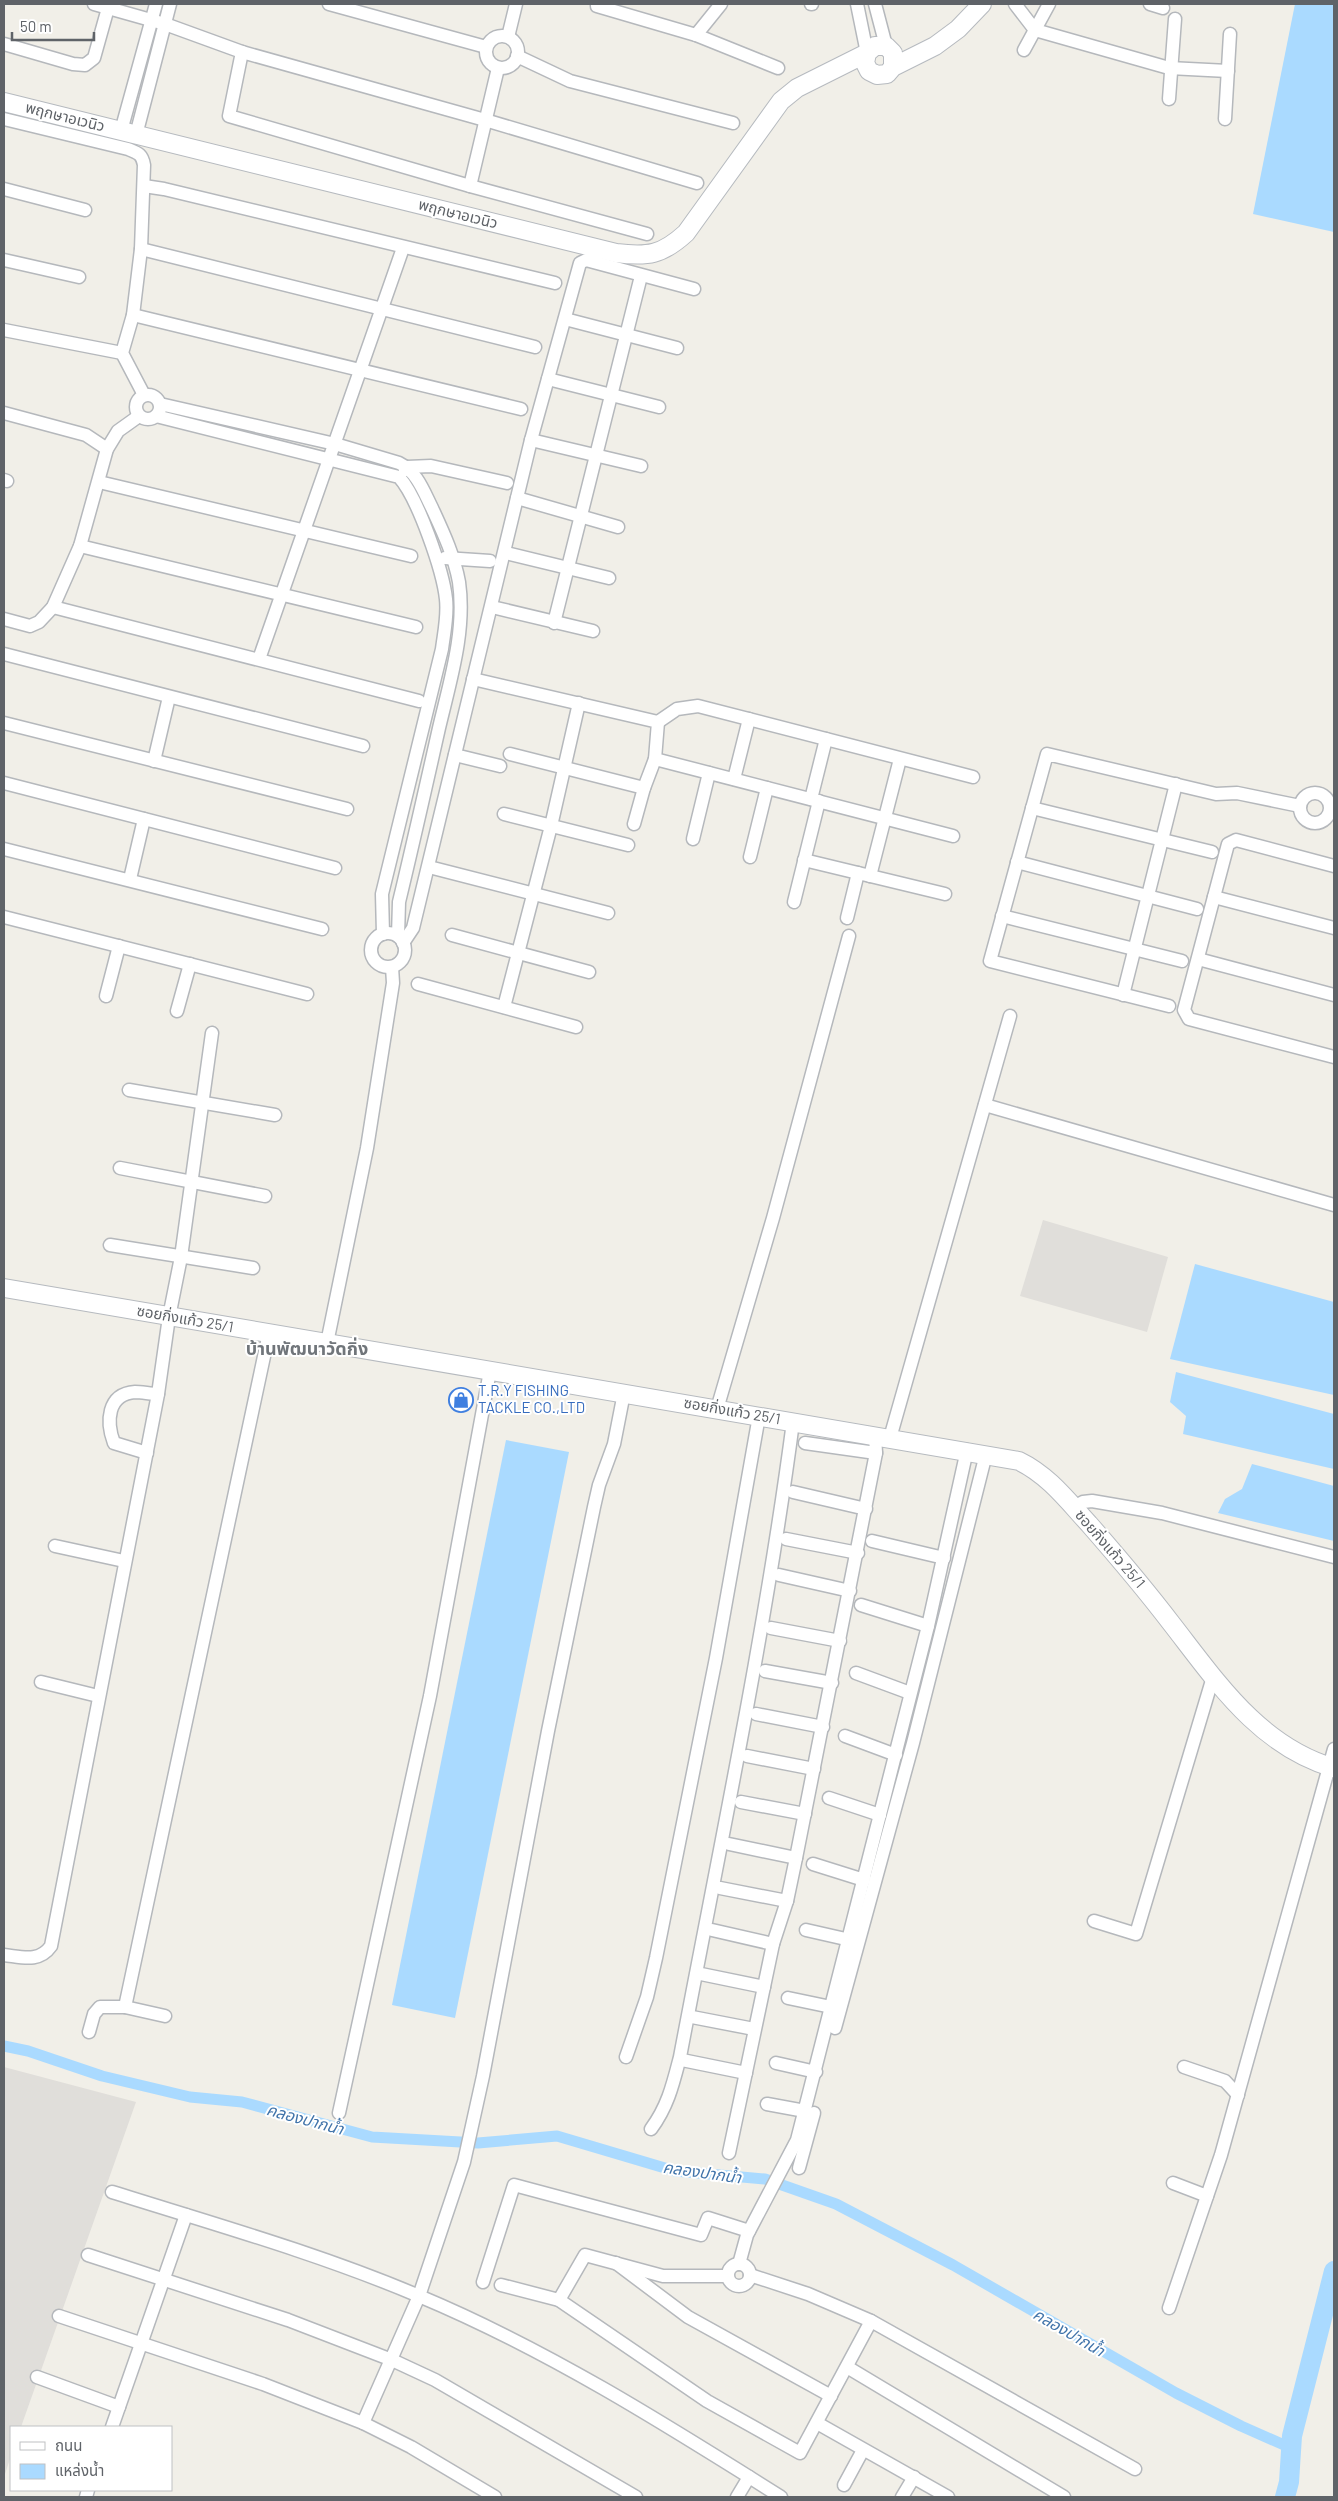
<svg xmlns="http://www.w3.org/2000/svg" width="1338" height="2501" viewBox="0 0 1338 2501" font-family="Barlow,'Noto Sans Thai',sans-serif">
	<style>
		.industrial { fill: #e0deda }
		.water { fill: #aadaff }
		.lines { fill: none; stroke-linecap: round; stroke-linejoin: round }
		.canal { stroke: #aadaff; stroke-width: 11 }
		.river { stroke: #aadaff; stroke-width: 20 }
		.street-casing { stroke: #b5b8bc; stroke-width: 15 }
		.secondary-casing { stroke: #b6babf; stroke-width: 20 }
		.street { stroke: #fff; stroke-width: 12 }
		.secondary { stroke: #fff; stroke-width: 18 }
		.labels { text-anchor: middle; stroke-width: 4; stroke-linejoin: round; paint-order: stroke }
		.street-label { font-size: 15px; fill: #5f6368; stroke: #fff }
		.shop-label { font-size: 15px; fill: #366cbe; stroke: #fff; text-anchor: start }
		.water-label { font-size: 16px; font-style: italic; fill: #4174aa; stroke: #fff }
		.quarter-label { font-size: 18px; font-weight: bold; fill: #70757a; stroke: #fff }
	</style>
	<rect width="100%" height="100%" fill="#f1efe8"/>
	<g class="industrial">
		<polygon points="1043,1220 1168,1257 1147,1332 1020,1296"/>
		<polygon points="4,2067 136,2102 21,2427 11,2427 11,2456 4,2477"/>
	</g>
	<g class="water">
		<polygon points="1295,4 1334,4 1334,232 1253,214"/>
		<polygon points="1195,1264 1334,1302 1334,1395 1170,1359"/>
		<polygon points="1176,1372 1334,1414 1334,1469 1183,1434 1186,1416 1170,1402"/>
		<polygon points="506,1440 569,1452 455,2018 392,2005"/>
		<polygon points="1252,1464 1334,1486 1334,1541 1218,1513 1225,1499 1242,1489"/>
	</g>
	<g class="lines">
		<polyline class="canal" points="4,2046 28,2051 102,2076 190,2097 242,2102 372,2137 478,2143 557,2136 675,2171 765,2179 836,2204 953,2265 1176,2393 1241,2426 1291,2448"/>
		<polyline class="river" points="1285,2497 1289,2482 1292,2436 1334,2271"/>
		<defs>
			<g id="street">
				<polyline points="94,4 165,24 242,52 229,116 470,186 647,234"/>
				<polyline points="329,4 486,47"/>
				<polyline points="597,4 597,6 696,35 778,68"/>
				<polyline points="811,4 812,4"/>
				<polyline points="857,4 867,53"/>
				<polyline points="875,4 886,46"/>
				<polyline points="1015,4 1035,30 1169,68 1228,71"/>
				<polyline points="1150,4 1163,8"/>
				<polyline points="696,35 721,4"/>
				<circle cx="502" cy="52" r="16"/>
				<polyline points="508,37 516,4"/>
				<polyline points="4,44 73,64 85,65 94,58 108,8"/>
				<polyline points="1024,50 1049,4"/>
				<polyline points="242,52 485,120 697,183"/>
				<polyline points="517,56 570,81 733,123"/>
				<polyline points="1169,99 1175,19"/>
				<path d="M4 119 128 149C138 153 142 154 144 165L141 249 133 315 122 353 144 395"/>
				<polyline points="1225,119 1230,34"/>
				<polyline points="121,131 156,4"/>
				<polyline points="136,135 170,4"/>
				<polyline points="144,186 164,189 555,283"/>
				<polyline points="470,186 498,68"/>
				<polyline points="4,189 85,210"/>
				<polyline points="141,249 535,347"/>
				<polyline points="4,260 79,277"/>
				<polyline points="133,315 521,409"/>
				<polyline points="565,319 677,348"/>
				<polyline points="4,330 122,353"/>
				<polyline points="548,379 659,407"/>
				<circle cx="148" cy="407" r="12"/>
				<path d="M160 404 335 444 399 463C417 472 423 490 432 508 443 532 454 555 459 582 466 631 450 681 439 728 426 786 413 844 399 902L398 936"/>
				<polyline points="4,413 86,435 107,449"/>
				<path d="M156 416 399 477C418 498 443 571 446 599 448 616 444 633 442 649L382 894 383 934"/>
				<polyline points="531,440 641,466"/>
				<polyline points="405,470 407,467 431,466 507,483"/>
				<polyline points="4,480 7,481"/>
				<polyline points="99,482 411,556"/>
				<polyline points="517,498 618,527"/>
				<polyline points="80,546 416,627"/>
				<polyline points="506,553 609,578"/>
				<polyline points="445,558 490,561"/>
				<polyline points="53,607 419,701"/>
				<polyline points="492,607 593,631"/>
				<polyline points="4,619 30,626 39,622 53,607 80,546 107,449 118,431 139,416"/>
				<polyline points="554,623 641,276"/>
				<polyline points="4,654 363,746"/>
				<polyline points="259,659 403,248"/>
				<polyline points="473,679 658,722 655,759 644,788 634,824"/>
				<polyline points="658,722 677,709 698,706 973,777"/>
				<polyline points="4,723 347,809"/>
				<polyline points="510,754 644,788"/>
				<polyline points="455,755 500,766"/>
				<polyline points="655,759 953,836"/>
				<polyline points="154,761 169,697"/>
				<polyline points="734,779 749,719"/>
				<polyline points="4,783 335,868"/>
				<circle cx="1315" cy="808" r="15"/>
				<polyline points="811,799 826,739"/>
				<polyline points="1032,808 1212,852"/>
				<polyline points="504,814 628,845"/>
				<polyline points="693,839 709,773"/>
				<polyline points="4,849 322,929"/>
				<polyline points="750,857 767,788"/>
				<polyline points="804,860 945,894"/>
				<polyline points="1017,862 1197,909"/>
				<polyline points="1334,866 1236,840 1228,844 1184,1010 1189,1019 1334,1057"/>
				<polyline points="429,867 608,913"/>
				<polyline points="870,876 900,759"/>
				<polyline points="130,879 144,819"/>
				<polyline points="1214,897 1334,928"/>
				<polyline points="794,902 819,801"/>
				<polyline points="1002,916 1182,961"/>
				<polyline points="4,917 307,994"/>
				<polyline points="847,918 858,873"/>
				<circle cx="388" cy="950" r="17"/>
				<polyline points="452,935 589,972"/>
				<polyline points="403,943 413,928 531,440 580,263 586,260 694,289"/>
				<polyline points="1198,959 1334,995"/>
				<polyline points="418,984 576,1027"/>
				<polyline points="1123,995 1176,784"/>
				<polyline points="106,996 119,946"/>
				<polyline points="1169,1006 990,961 1047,754 1216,794 1237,793 1300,806"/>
				<polyline points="504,1007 551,826 579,703"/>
				<polyline points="177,1011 190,964"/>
				<polyline points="129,1090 275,1115"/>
				<polyline points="985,1105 1334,1205"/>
				<polyline points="120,1168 265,1196"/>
				<polyline points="110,1245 253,1268"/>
				<polyline points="327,1343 367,1148 393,983 392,967"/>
				<polyline points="717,1409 773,1218 849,936"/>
				<polyline points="890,1438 1010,1016"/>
				<polyline points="805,1443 876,1453"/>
				<path d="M147 1453 114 1443C106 1422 107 1394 135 1392 142 1392 151 1394 158 1394"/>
				<polyline points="793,1492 866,1509"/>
				<polyline points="1074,1507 1083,1502 1092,1501 1162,1513 1334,1557"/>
				<polyline points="786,1539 858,1553"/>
				<polyline points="872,1541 944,1558"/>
				<polyline points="55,1546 124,1561"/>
				<polyline points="779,1575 850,1591"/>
				<polyline points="861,1605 928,1626"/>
				<polyline points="771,1628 840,1641"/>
				<polyline points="765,1671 832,1683"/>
				<polyline points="856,1673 910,1693"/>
				<polyline points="41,1682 98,1696"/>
				<polyline points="756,1714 823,1727"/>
				<polyline points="845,1736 896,1755"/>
				<polyline points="747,1756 814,1769"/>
				<polyline points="829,1798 880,1815"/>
				<polyline points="741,1802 805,1814"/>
				<polyline points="729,1844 796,1858"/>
				<polyline points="813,1864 864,1880"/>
				<polyline points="720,1888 787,1901"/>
				<polyline points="1094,1921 1136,1934 1213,1677"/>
				<polyline points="712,1930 773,1944"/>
				<polyline points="806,1930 850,1940"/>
				<path d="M4 1955C22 1957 39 1963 51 1946L158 1394 169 1317 181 1257 212 1033"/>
				<polyline points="701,1974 764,1987"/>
				<polyline points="788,1998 831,2007"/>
				<polyline points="125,2007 269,1333"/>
				<polyline points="692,2017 754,2029"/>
				<polyline points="835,2028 913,1743 986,1454"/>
				<polyline points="89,2032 94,2014 100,2007 125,2007 165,2016"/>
				<polyline points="626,2057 647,1997 656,1958 716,1658 759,1416"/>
				<polyline points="682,2060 746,2073"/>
				<polyline points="776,2063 816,2072"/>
				<polyline points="1184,2067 1225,2081 1238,2095"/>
				<polyline points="767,2104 805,2111"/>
				<polyline points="339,2113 430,1696 490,1371"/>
				<path d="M651 2129C668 2106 673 2084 680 2057 720 1845 765 1635 793 1422"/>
				<polyline points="729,2153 773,1944 787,1901 796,1858 876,1453 875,1435"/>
				<polyline points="799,2168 814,2113"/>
				<polyline points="1173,2183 1207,2196"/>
				<path d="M112 2192C214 2224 320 2254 419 2296 546 2349 665 2424 781 2497"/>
				<polyline points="88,2255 288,2320 392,2360 435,2380 636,2497"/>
				<polyline points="616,2263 688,2317 831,2396"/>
				<circle cx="739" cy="2275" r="11"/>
				<polyline points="739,2264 747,2235 797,2140 928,1626 967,1450"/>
				<polyline points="750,2275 808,2294 871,2321 1135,2469"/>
				<polyline points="483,2282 514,2185 701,2235 708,2218 749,2231"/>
				<polyline points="501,2285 559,2300 707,2401 800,2453 871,2321"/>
				<polyline points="559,2300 585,2255 663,2276 727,2276"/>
				<polyline points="1169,2308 1221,2155 1334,1749"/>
				<polyline points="59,2316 263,2384 363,2423 419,2296 464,2162 483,2076 548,1731 594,1507 599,1485 614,1444 624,1393"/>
				<polyline points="847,2367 1064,2497"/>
				<polyline points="37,2377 119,2407"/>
				<polyline points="363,2423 411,2447 495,2497"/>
				<polyline points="817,2423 948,2497"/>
				<polyline points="112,2427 186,2215"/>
				<polyline points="844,2485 863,2450"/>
				<polyline points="86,2497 88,2490"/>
				<polyline points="737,2497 749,2477"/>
				<polyline points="902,2497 914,2477"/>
			</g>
			<g id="secondary">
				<polyline points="893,67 893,53 886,46 875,46 867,53 865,63 869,71 877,75 887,74 893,67 935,46 958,29 982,4"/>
				<path d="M4 102 616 253C648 257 662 255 686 233L781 101 797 88 867 53"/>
				<path d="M4 1288 1019 1461C1048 1475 1067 1500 1089 1524 1117 1556 1145 1589 1171 1623 1217 1682 1259 1746 1334 1768"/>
			</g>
		</defs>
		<use href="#street" class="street-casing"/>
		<use href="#secondary" class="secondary-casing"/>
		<use href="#street" class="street"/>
		<use href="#secondary" class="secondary"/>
	</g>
	<defs>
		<symbol id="shop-ring" viewBox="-11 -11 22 22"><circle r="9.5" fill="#fff" stroke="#3f7fe0" stroke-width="1.5"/><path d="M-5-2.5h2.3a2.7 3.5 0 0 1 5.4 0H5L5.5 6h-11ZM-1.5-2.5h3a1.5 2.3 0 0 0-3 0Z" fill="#3f7fe0"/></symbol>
	</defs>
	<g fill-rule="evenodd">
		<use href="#shop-ring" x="447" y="1386" width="28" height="28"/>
	</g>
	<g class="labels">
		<g class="street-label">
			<text transform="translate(65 117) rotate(14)" y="5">พฤกษาอเวนิว</text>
			<text transform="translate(458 214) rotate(14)" y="5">พฤกษาอเวนิว</text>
			<text transform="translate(185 1319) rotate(10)" y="5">ซอยกิ่งแก้ว 25/1</text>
			<text transform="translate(732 1411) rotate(10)" y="5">ซอยกิ่งแก้ว 25/1</text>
			<text transform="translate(1110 1549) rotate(49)" y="5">ซอยกิ่งแก้ว 25/1</text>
		</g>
		<g class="shop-label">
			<text x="478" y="1396">T.R.Y FISHING<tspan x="478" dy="17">TACKLE CO.,LTD</tspan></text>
		</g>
		<g class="water-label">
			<text transform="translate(305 2119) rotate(15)" y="6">คลองปากน้ำ</text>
			<text transform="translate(702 2172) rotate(8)" y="6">คลองปากน้ำ</text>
			<text transform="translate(1069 2332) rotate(30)" y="6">คลองปากน้ำ</text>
		</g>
		<g class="quarter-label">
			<text x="307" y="1355">บ้านพัฒนาวัดกิ่ง</text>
		</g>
	</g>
	<rect width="1338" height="2501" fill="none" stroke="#5f6368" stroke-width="10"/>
	<rect x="10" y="2426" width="162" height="65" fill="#ffffff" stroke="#bfc1c3"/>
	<rect x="20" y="2442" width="25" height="8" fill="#ffffff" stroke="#bfc1c3"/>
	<text x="55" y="2451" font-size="15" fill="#5f6368">ถนน</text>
	<rect x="20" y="2464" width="25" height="15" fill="#aadaff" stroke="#bfc1c3"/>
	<text x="55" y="2476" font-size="15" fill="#5f6368">แหล่งน้ำ</text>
	<path d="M12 32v8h82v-8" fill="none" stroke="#5f6368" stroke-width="2.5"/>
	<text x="20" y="32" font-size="15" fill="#5f6368" stroke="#ffffff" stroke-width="4" paint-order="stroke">50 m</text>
</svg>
